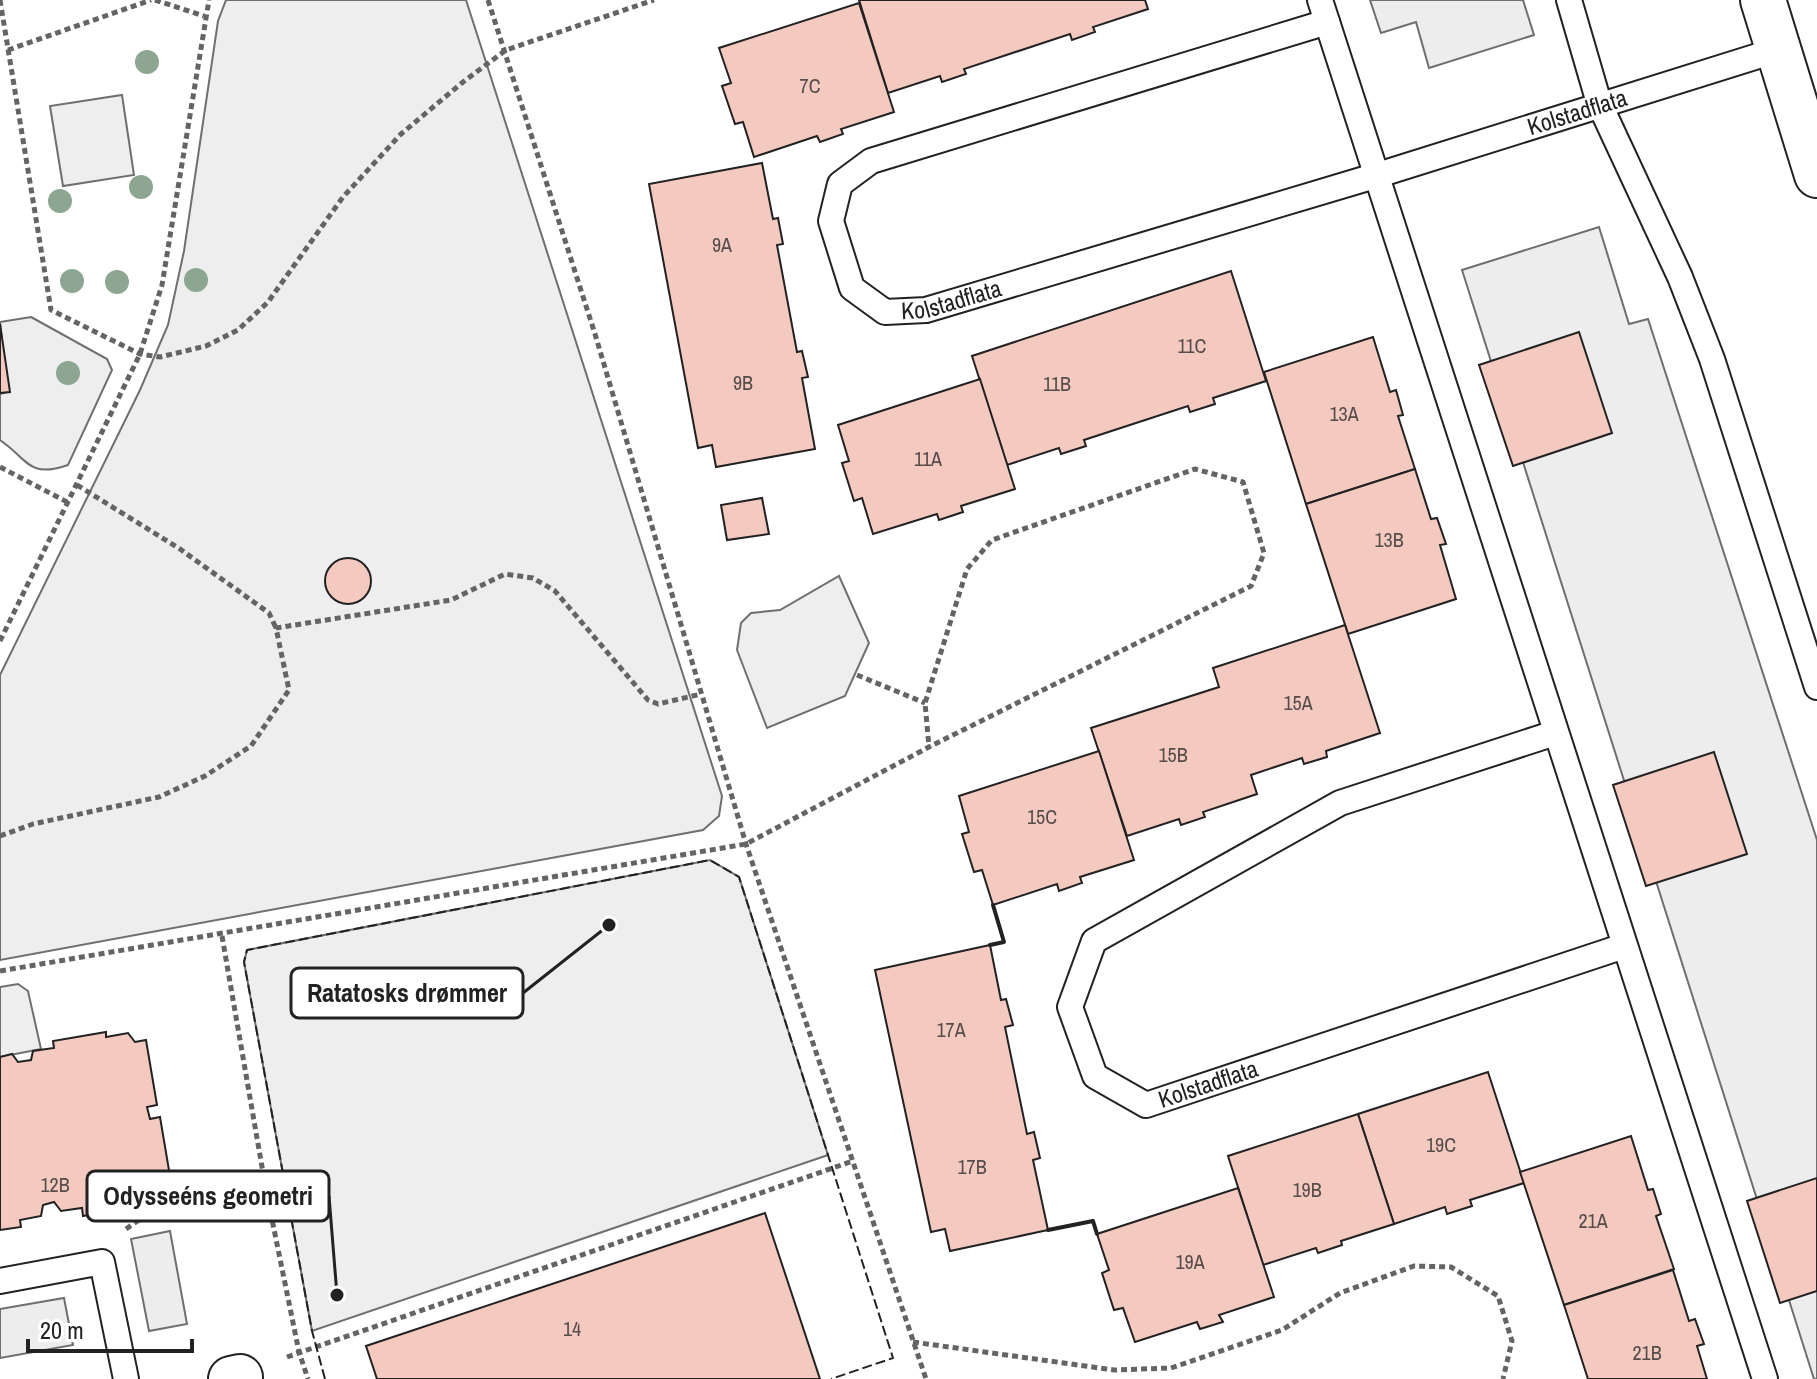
<svg xmlns="http://www.w3.org/2000/svg" width="1817" height="1379" viewBox="0 0 1817 1379" font-family="'Archivo Narrow',sans-serif">
	<style>
		.green { fill: #eee; stroke: #6f6f6f; stroke-width: 2 }
		.parking { fill: #ededed; stroke: #6f6f6f; stroke-width: 2 }
		.building { fill: #f3c9c0; stroke: #222; stroke-width: 2 }
		.lines { fill: none; stroke-linecap: round; stroke-linejoin: round }
		.lane-casing { stroke: #222; stroke-width: 28 }
		.street-casing { stroke: #222; stroke-width: 48 }
		.path { stroke: #646464; stroke-width: 5; stroke-dasharray: 6 4; stroke-linecap: butt }
		.lane { stroke: #fff; stroke-width: 24 }
		.street { stroke: #fff; stroke-width: 44 }
		.fence { stroke: #222; stroke-width: 2; stroke-dasharray: 10 4; stroke-linecap: butt }
		.wall { stroke: #222; stroke-width: 4 }
		.tree { fill: #8da692 }
		.labels { text-anchor: middle; stroke-width: 6; stroke-linejoin: round; paint-order: stroke }
		.number-label { font-size: 20px; fill: #564c4a }
		.street-label { font-size: 24px; fill: #222; stroke: #fff }
		.leader { fill: none; stroke: #222; stroke-width: 3 }
		.callout-dot { fill: #222; stroke: #fff; stroke-width: 3 }
		.callout { fill: #fff; stroke: #222; stroke-width: 3 }
		.callout-label { font-size: 26px; text-anchor: middle; font-weight: bold; fill: #222 }
	</style>
	<rect width="100%" height="100%" fill="#fff"/>
	<g class="green">
		<polygon points="226,0 466,0 722,796 719,816 703,830 0,960 0,675 140,390 168,325 184,251 218,21"/>
		<polygon points="122,95 134,175 63,186 50,106"/>
		<path d="M31 317 107 359 112 370 68 465C28 479 28 459 0 440V394L7 392 0 322Z"/>
		<polygon points="839,576 869,643 845,696 767,728 737,650 741,623 751,613 780,610"/>
		<polygon points="710,860 739,877 828,1155 312,1331 244,962 247,950"/>
		<polygon points="18,984 28,991 41,1049 0,1057 0,987"/>
	</g>
	<g class="parking">
		<polygon points="1370,0 1523,0 1534,35 1429,68 1416,22 1381,33"/>
		<polygon points="1599,227 1629,324 1648,319 1817,840 1817,1379 1814,1379 1462,270"/>
		<polygon points="170,1231 187,1324 149,1331 131,1239"/>
		<polygon points="64,1298 73,1345 0,1358 0,1309"/>
	</g>
	<g class="building">
		<polygon points="859,0 1145,0 1148,9 1093,27 1095,32 1072,40 1070,34 964,69 966,74 942,82 940,76 888,93"/>
		<polygon points="859,3 894,112 841,129 843,134 820,142 817,136 754,157 743,122 735,124 722,86 731,83 719,48"/>
		<polygon points="762,163 773,219 778,218 783,244 777,245 797,352 802,351 808,377 802,378 815,449 716,467 712,445 698,448 649,184"/>
		<polygon points="1231,271 1266,381 1213,398 1215,404 1190,412 1188,406 1084,440 1086,446 1061,454 1059,448 1007,465 972,356"/>
		<polygon points="0,324 10,392 0,393"/>
		<polygon points="1579,332 1612,433 1513,466 1479,365"/>
		<polygon points="1373,337 1390,392 1396,390 1403,415 1398,416 1415,469 1306,504 1264,372"/>
		<polygon points="980,379 1015,489 961,506 963,512 939,520 937,514 873,534 862,498 854,501 842,463 849,461 838,425"/>
		<polygon points="1415,469 1431,519 1437,518 1446,544 1440,545 1456,599 1348,634 1306,504"/>
		<polygon points="762,498 769,534 727,540 721,505"/>
		<circle cx="348" cy="581" r="23"/>
		<polygon points="1345,625 1380,733 1326,751 1327,757 1304,764 1302,758 1251,775 1257,794 1203,812 1205,817 1181,825 1179,819 1127,836 1091,728 1219,687 1213,668"/>
		<polygon points="1099,751 1134,860 1080,877 1082,883 1059,891 1057,884 993,905 982,870 974,872 962,834 969,832 959,796"/>
		<polygon points="1714,752 1747,854 1646,886 1613,785"/>
		<polygon points="990,945 1001,1000 1006,999 1013,1025 1005,1027 1027,1134 1034,1132 1040,1158 1033,1160 1048,1230 950,1251 945,1229 931,1232 875,970"/>
		<polygon points="106,1032 106,1037 128,1033 135,1042 146,1040 157,1105 147,1107 150,1119 160,1117 171,1182 160,1183 155,1193 136,1198 137,1205 83,1216 82,1208 61,1211 54,1202 43,1205 41,1216 20,1220 21,1227 0,1230 0,1057 12,1054 18,1062 31,1060 33,1051 54,1048 53,1041"/>
		<polygon points="1488,1072 1524,1183 1470,1200 1472,1206 1447,1214 1445,1207 1394,1224 1358,1114"/>
		<polygon points="1358,1114 1394,1224 1341,1241 1342,1245 1318,1253 1316,1248 1263,1265 1228,1156"/>
		<polygon points="1631,1136 1648,1190 1653,1189 1661,1214 1656,1216 1674,1269 1564,1305 1520,1172"/>
		<polygon points="1817,1178 1817,1291 1780,1303 1747,1201"/>
		<polygon points="1238,1188 1274,1297 1219,1315 1223,1322 1200,1329 1197,1322 1135,1342 1123,1308 1114,1310 1102,1273 1109,1270 1097,1234"/>
		<polygon points="765,1213 820,1379 377,1379 366,1346"/>
		<polygon points="1673,1270 1689,1321 1695,1319 1704,1344 1697,1346 1707,1379 1588,1379 1564,1305"/>
	</g>
	<g class="lines">
		<defs>
			<g id="lane">
				<polyline points="1320,0 1765,1379"/>
				<polyline points="1569,0 1599,103 1680,277 1712,359 1817,687"/>
				<path id="s1" d="M1327 22 871 161 840 184 831 221 852 288 885 312 926 310 1378 175 1777 50"/>
				<path id="s2" d="M1555 733 1340 803 1094 941 1070 1007 1095 1076 1146 1105 1624 946"/>
				<polyline points="0,1281 102,1262 126,1379"/>
			</g>
			<g id="street">
				<polyline points="1763,0 1817,175"/>
				<polyline points="231,1379 240,1377"/>
			</g>
		</defs>
		<use href="#lane" class="lane-casing"/>
		<use href="#street" class="street-casing"/>
		<g class="path">
			<polyline points="0,0 51,310 140,354 160,357 206,346 238,330 268,302 343,197 401,134 463,82 506,50 654,0"/>
			<polyline points="155,0 204,16"/>
			<polyline points="488,0 595,334 746,844 926,1379"/>
			<polyline points="8,50 151,0"/>
			<polyline points="0,467 69,503"/>
			<polyline points="77,485 180,549 269,613 276,628"/>
			<polyline points="0,641 140,354 162,285 209,0"/>
			<polyline points="857,675 925,703"/>
			<polyline points="0,836 33,824 159,797 205,776 251,746 289,690 276,628 451,600 505,574 533,578 555,591 648,700 658,704 701,694"/>
			<polyline points="222,936 266,1190 299,1352 308,1379"/>
			<polyline points="0,971 746,844 929,747 1251,586 1264,553 1243,482 1195,469 992,540 967,569 925,703 929,747"/>
			<polyline points="126,1229 152,1211 266,1190"/>
			<polyline points="913,1342 1114,1370 1171,1368 1282,1330 1340,1293 1414,1266 1451,1267 1498,1296 1512,1341 1503,1379"/>
			<polyline points="287,1357 853,1161"/>
		</g>
		<use href="#lane" class="lane"/>
		<use href="#street" class="street"/>
		<polyline class="fence" points="325,1379 312,1331 244,962 247,950 710,860 739,877 893,1358 831,1379"/>
		<g class="wall">
			<polyline points="990,945 1004,942 993,905"/>
			<polyline points="1048,1230 1093,1221 1097,1234"/>
		</g>
	</g>
	<g class="tree">
		<circle cx="147" cy="62" r="12"/>
		<circle cx="141" cy="187" r="12"/>
		<circle cx="60" cy="201" r="12"/>
		<circle cx="196" cy="280" r="12"/>
		<circle cx="72" cy="281" r="12"/>
		<circle cx="117" cy="282" r="12"/>
		<circle cx="68" cy="373" r="12"/>
	</g>
	<g class="labels">
		<g class="number-label">
			<text x="810" y="93">7C</text>
			<text x="722" y="252">9A</text>
			<text x="1192" y="353">11C</text>
			<text x="743" y="390">9B</text>
			<text x="1057" y="391">11B</text>
			<text x="1344" y="421">13A</text>
			<text x="928" y="466">11A</text>
			<text x="1389" y="547">13B</text>
			<text x="1298" y="710">15A</text>
			<text x="1173" y="762">15B</text>
			<text x="1042" y="824">15C</text>
			<text x="951" y="1037">17A</text>
			<text x="1441" y="1152">19C</text>
			<text x="972" y="1174">17B</text>
			<text x="55" y="1192">12B</text>
			<text x="1307" y="1197">19B</text>
			<text x="1593" y="1228">21A</text>
			<text x="1190" y="1269">19A</text>
			<text x="572" y="1336">14</text>
			<text x="1647" y="1360">21B</text>
		</g>
		<g class="street-label">
			<text dy="8" stroke="none"><textPath href="#s1" startOffset="1386">Kolstadflata</textPath></text>
			<text dy="8" stroke="none"><textPath href="#s1" startOffset="732">Kolstadflata</textPath></text>
			<text dy="8" stroke="none"><textPath href="#s2" startOffset="776">Kolstadflata</textPath></text>
		</g>
	</g>
	<path class="leader" d="M609 925L523 993M337 1295L329 1196"/>
	<g class="callout-dot">
		<circle cx="609" cy="925" r="8"/>
		<circle cx="337" cy="1295" r="8"/>
	</g>
	<g class="callout">
		<rect x="291" y="968" width="232" height="50" rx="8"/>
		<rect x="87" y="1171" width="242" height="50" rx="8"/>
	</g>
	<g class="callout-label">
		<text x="407" y="1002">Ratatosks drømmer</text>
		<text x="208" y="1205">Odysseéns geometri</text>
	</g>
	<path d="M28 1339v12h164v-12" fill="none" stroke="#222222" stroke-width="4"/>
	<text x="40" y="1339" font-size="24" fill="#222222" stroke="#ffffff" stroke-width="6" paint-order="stroke">20 m</text>
</svg>
